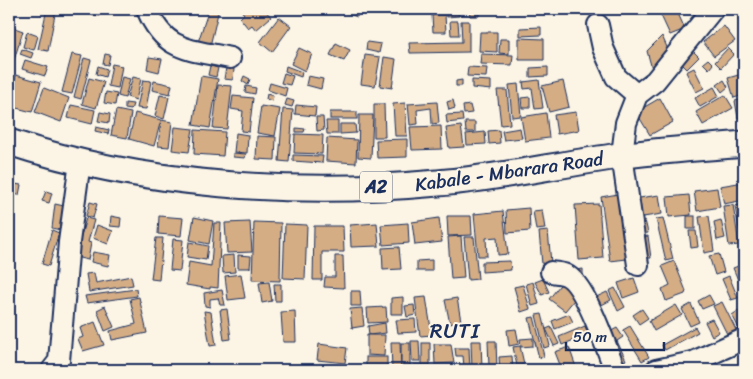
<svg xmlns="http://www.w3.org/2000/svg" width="753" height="379" viewBox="0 0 753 379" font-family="Sriracha,sans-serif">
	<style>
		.building { fill: #d4ad85; stroke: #1b2f5e }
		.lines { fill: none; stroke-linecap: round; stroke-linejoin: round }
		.minor-casing { stroke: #1b2f5e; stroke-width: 24 }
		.major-casing { stroke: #1b2f5e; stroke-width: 29 }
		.minor { stroke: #fcf5e5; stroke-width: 20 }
		.major { stroke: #fcf5e5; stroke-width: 25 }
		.labels { text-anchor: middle; stroke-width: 4; stroke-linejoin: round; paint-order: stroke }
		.shield { fill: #fcf5e5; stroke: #5e6a86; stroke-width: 1 }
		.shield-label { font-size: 18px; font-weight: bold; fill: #1b2f5e }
		.street-label { font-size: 19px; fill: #1b2f5e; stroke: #fcf5e5 }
		.quarter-label { font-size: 21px; letter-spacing: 1px; fill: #1b2f5e; stroke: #fcf5e5 }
	</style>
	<rect width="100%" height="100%" fill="#fcf5e5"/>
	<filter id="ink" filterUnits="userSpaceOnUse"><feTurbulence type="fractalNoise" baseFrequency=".02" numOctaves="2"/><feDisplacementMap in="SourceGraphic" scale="10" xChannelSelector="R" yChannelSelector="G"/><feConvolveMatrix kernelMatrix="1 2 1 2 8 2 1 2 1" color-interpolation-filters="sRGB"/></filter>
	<g filter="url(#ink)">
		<g class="building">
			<polygon points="9,9 13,9 12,17 9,17"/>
			<polygon points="47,9 56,9 48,51 38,49"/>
			<polygon points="85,9 100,9 99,16 84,12"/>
			<polygon points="209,9 219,9 209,50 197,45"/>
			<polygon points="240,9 264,9 271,17 256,30 252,25 248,28 240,18 244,14"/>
			<polygon points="337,9 360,9 357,17"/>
			<polygon points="469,9 479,9 479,16 470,16"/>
			<polygon points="577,9 585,9 585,13 577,14"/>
			<polygon points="658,9 676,9 685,29 670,35"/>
			<polygon points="736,9 744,9 744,10 740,14"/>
			<polygon points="458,10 459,16 447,17 446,11"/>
			<polygon points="744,12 744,25 738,19"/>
			<polygon points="432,15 445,15 446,32 433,32"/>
			<polygon points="279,17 291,26 272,52 260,42"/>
			<polygon points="450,21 458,21 459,35 451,35"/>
			<polygon points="461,21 469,21 469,52 410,53 409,43 462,42"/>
			<polygon points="9,26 23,31 9,76"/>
			<polygon points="724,26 735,41 714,56 703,42"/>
			<polygon points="541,27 541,35 520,36 520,28"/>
			<polygon points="27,32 38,36 34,50 23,47"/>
			<polygon points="480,32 497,32 497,52 479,51"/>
			<polygon points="662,36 670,54 652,69 647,51"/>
			<polygon points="519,38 544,39 544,60 519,60"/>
			<polygon points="500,39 509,39 509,54 499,53"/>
			<polygon points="367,42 381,44 379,53 366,50"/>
			<polygon points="336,43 350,50 344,61 330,55"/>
			<polygon points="299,48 312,54 305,71 291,64"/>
			<polygon points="728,48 734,54 721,68 715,62"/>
			<polygon points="22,49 33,53 31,58 20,54"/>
			<polygon points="693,51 699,57 687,69 681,63"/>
			<polygon points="72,54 82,56 72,94 62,92"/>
			<polygon points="105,54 110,55 108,65 103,64"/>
			<polygon points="481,54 513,55 512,65 480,64"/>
			<polygon points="365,55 380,57 375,86 361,84"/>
			<polygon points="149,57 162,59 159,72 147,69"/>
			<polygon points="384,57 396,59 392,88 380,86"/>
			<polygon points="84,58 91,60 81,99 74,97"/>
			<polygon points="708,59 713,64 709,69 703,63"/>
			<polygon points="25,60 48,67 45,76 22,69"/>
			<polygon points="112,64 122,66 118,88 108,86"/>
			<polygon points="98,66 107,69 105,77 96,74"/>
			<polygon points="210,66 218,68 216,77 208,75"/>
			<polygon points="286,66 302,72 301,77 285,71"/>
			<polygon points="468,67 487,68 486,77 467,76"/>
			<polygon points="548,67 548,76 530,77 530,68"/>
			<polygon points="226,68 234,69 233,80 224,79"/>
			<polygon points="694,68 704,88 696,92 686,72"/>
			<polygon points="284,73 293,76 290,85 281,83"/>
			<polygon points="742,74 744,95 734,98 728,78"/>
			<polygon points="16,75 41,82 32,112 9,106"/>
			<polygon points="201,76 218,79 210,128 193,125"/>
			<polygon points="244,76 250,79 248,85 242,81"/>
			<polygon points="308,76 323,79 321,89 306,85"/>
			<polygon points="122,77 130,79 125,98 118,96"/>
			<polygon points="133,77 141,79 136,100 127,97"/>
			<polygon points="89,78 104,82 96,108 82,104"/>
			<polygon points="143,80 151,81 146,109 137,108"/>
			<polygon points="462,80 462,86 456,86 456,81"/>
			<polygon points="472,80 491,81 491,90 472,88"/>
			<polygon points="539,80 543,108 535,109 532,88 524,89 523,82"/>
			<polygon points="724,80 728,87 722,92 717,85"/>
			<polygon points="154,81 172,85 170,94 152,90"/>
			<polygon points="563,81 569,107 549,112 542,86"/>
			<polygon points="270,83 287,88 285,96 268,90"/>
			<polygon points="518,84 521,116 512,117 509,85"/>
			<polygon points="218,85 232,86 227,129 213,128"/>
			<polygon points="246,86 256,88 255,94 245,92"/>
			<polygon points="714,87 719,96 700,107 695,98"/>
			<polygon points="44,88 69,98 61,122 35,112"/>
			<polygon points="497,90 507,90 510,124 501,125"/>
			<polygon points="106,92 117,94 115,105 104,103"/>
			<polygon points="267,94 273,96 272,101 266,99"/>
			<polygon points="160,95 169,97 164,119 155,116"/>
			<polygon points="725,95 733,108 703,125 696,112"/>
			<polygon points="233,96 253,98 249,132 241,131 243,111 231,109"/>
			<polygon points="530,97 530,108 522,108 521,98"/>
			<polygon points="660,98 673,122 650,135 636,112"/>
			<polygon points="287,99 294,101 292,107 285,105"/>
			<polygon points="744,99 744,117 738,118 735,101"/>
			<polygon points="453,100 455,108 449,110 447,102"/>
			<polygon points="437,102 439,123 432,124 431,108 417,110 418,124 410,125 408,104"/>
			<polygon points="125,103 133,104 131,110 125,109"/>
			<polygon points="405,103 407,136 395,136 393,104"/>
			<polygon points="374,104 384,104 385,137 374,137"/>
			<polygon points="71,105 95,110 92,124 68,118"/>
			<polygon points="296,105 316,107 315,116 295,114"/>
			<polygon points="470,105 472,113 464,114 463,106"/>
			<polygon points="261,106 280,109 275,136 257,133"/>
			<polygon points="283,109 293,110 289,162 279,161"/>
			<polygon points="116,110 131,113 127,138 111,135"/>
			<polygon points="100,112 110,114 109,123 98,121"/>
			<rect x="330" y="112" width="27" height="7"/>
			<polygon points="576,112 579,130 557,134 554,115"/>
			<polygon points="135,113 161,120 154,146 129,139"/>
			<polygon points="546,113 549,138 525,141 521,117"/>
			<polygon points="462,114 463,121 447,123 446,115"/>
			<polygon points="359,115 373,115 371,158 358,157"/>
			<polygon points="316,117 323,117 324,130 317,131"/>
			<polygon points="161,120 172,122 169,147 158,146"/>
			<polygon points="326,121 338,121 338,134 327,134"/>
			<polygon points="465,122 475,122 475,132 466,132"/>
			<polygon points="340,124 355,124 356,133 340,134"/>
			<polygon points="441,126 442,149 412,150 410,127"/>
			<polygon points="461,126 464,147 449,148 446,128"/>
			<polygon points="96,127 109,130 108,134 95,131"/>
			<polygon points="175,127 193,129 189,152 172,150"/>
			<polygon points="296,128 305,129 304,132 296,132"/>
			<polygon points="520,128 522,138 504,140 502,131"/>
			<polygon points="195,130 225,132 223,156 194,154"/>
			<polygon points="499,130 500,143 489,144 488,131"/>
			<polygon points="485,132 486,144 467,145 466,134"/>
			<polygon points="236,133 248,135 247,153 234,152"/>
			<polygon points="295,134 323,135 322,154 294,153"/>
			<polygon points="257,136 276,137 275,160 256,159"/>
			<polygon points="327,138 357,140 356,163 326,161"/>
			<polygon points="407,139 407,157 377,158 376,140"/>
			<polygon points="233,153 246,154 245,158 233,157"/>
			<polygon points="293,155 323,156 322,163 293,161"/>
			<polygon points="744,182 744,200 724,204 720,186"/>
			<polygon points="9,183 21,185 19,195 9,194"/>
			<polygon points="717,188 720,207 697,211 694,191"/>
			<polygon points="46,191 52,193 49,203 42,201"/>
			<polygon points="618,194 627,259 610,261 601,197"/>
			<polygon points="659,195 662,214 637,218 633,199"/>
			<polygon points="689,195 691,215 669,217 667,197"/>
			<polygon points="90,202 97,204 93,218 86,216"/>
			<polygon points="55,204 64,206 60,230 52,228"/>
			<polygon points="599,204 603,258 579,260 575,205"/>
			<polygon points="744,204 744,235 740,235 735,206"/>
			<polygon points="733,205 739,245 729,246 723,206"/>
			<polygon points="529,208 530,231 507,233 506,210"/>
			<polygon points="542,210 545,229 536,230 533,211"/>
			<polygon points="503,211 508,254 498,255 497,237 486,238 487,256 478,256 474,214"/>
			<polygon points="111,216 121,218 120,227 110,226"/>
			<polygon points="159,216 183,218 181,236 158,234"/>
			<polygon points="447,216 471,216 472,235 448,236"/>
			<rect x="687" y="216" width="8" height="13"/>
			<polygon points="709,216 714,251 704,253 699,217"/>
			<polygon points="194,217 213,221 209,244 190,240"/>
			<polygon points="86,218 94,220 88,242 91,243 88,260 75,257"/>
			<polygon points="439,218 442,242 415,245 412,222"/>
			<polygon points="663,218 673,259 666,261 656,219"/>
			<polygon points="645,220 648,233 640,234 638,221"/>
			<polygon points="721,220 725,238 717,240 714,222"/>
			<polygon points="250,222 252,252 227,253 225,223"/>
			<polygon points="254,222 281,223 280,281 252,280"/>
			<polygon points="214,223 221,223 218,288 210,287 210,289 186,285 189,262 211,266"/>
			<polygon points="377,223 379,246 351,247 350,225"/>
			<polygon points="408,223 409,243 383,245 381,225"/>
			<polygon points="285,224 307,225 305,279 283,278"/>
			<polygon points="97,225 113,231 108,244 93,238"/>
			<polygon points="314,226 343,226 344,252 322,252 322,280 313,280"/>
			<polygon points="52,230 59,233 49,266 42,264"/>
			<polygon points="548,231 551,263 542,264 539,232"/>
			<polygon points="689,231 696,231 698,247 691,248"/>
			<polygon points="461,236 464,278 451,279 448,237"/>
			<polygon points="648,236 651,258 645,258 642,237"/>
			<polygon points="464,237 474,237 478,279 468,280"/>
			<polygon points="156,238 163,238 159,280 151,279"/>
			<polygon points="173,239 183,240 180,271 170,270"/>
			<polygon points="189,242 208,246 206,260 187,257"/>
			<polygon points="399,247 401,269 383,270 382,248"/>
			<polygon points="93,252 110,255 108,266 91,262"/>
			<polygon points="719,254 724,272 715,275 709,256"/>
			<polygon points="234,255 235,272 223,273 222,256"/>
			<polygon points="238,255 251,256 250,268 238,268"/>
			<polygon points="335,256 343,256 344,288 324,287 325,277 335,277"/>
			<polygon points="432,260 432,271 417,271 417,261"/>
			<polygon points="510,261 511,270 482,272 482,262"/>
			<polygon points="674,261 686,291 685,294 666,301 662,289 670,285 662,266"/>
			<polygon points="741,265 744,274 744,294 733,268"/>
			<polygon points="583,269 583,277 577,277 577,270"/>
			<polygon points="94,273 96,283 131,276 133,285 89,292 86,274"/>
			<polygon points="241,274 245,298 228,300 225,276"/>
			<polygon points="729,276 738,298 731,300 722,279"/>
			<polygon points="634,278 639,292 623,298 618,283"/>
			<polygon points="543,279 549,292 542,295 535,282"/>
			<polygon points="563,281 579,294 565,311 549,299"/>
			<polygon points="269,282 272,301 262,303 259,283"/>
			<polygon points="533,282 539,304 532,306 526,284"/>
			<polygon points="274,284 281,284 281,301 275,301"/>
			<polygon points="523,285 530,309 521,312 514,287"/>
			<polygon points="615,288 625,307 618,311 609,291"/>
			<polygon points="136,289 137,296 87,303 85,296"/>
			<polygon points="222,290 225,305 220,305 218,298 210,299 210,307 205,306 204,293"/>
			<polygon points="351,291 360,291 361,306 351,306"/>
			<polygon points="607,292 611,300 594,309 590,300"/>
			<polygon points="709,295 714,304 702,309 698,301"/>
			<polygon points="139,297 147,333 112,340 110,331 136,324 130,299"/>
			<polygon points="403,297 403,314 391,314 391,298"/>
			<polygon points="426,297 432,335 420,336 415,298"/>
			<polygon points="457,298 461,321 450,324 445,300"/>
			<polygon points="722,302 737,332 728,336 713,306"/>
			<polygon points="691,304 699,322 690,326 682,309"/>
			<polygon points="414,305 415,315 407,317 405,306"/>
			<polygon points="676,305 682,315 654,331 649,321"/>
			<polygon points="105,306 114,327 105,331 97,310"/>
			<polygon points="386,307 387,322 368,323 367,308"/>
			<polygon points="744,307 744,328 740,330 732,315"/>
			<polygon points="362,308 364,326 352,328 350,309"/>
			<polygon points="227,309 231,339 224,340 220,310"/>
			<polygon points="642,309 648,318 639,324 633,315"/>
			<polygon points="204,311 211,312 216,345 210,346"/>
			<polygon points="295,311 296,342 283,342 281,312"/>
			<polygon points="542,314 550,346 544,348 536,315"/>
			<polygon points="569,314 573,322 555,329 552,321"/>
			<polygon points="534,317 544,356 539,358 529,318"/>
			<polygon points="415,319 416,332 398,333 396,320"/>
			<polygon points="712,319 719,332 712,336 705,322"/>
			<polygon points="95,322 104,345 83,351 78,339 83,337 80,328"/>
			<polygon points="385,323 386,333 369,335 368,326"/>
			<polygon points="585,326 588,334 562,345 559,337"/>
			<polygon points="630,326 649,357 642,361 623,330"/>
			<polygon points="551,327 559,344 554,346 546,329"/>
			<polygon points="695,327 698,332 665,350 662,345"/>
			<polygon points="617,328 623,337 617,341 626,360 617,364 604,335"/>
			<polygon points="516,329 519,344 509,346 507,330"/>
			<polygon points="367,335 385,335 384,356 367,355"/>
			<polygon points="533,338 533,346 521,347 520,339"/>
			<polygon points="411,341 419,341 420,361 412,361"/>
			<polygon points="471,341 481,341 482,368 489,367 488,341 496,341 497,370 472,370"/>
			<polygon points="391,342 400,342 401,370 392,370"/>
			<rect x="401" y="343" width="9" height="27"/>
			<rect x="422" y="343" width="8" height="22"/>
			<polygon points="319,344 347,348 345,363 317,360"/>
			<polygon points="434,344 451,344 454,363 435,364"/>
			<polygon points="520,346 524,364 517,366 513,347"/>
			<polygon points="569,347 577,370 562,370 555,352"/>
			<polygon points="455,348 469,348 470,370 456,370 456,367 464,367 463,356 456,356"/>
			<polygon points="512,356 513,370 500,370 499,357"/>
			<rect x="366" y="357" width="21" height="12"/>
			<polygon points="319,364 337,366 337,370 318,370"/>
			<polygon points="413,365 420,365 420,370 414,370"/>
			<polygon points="451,366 452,370 423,370 423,368"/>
		</g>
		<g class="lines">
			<defs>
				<g id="minor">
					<path d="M147 9C165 52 189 49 230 58"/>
					<polyline points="598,25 603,48 616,77 637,95"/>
					<polyline points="638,265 622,155 626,123 637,95 655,81 713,9"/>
					<path d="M551 272C556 273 562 273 566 275 585 283 607 350 615 370"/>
					<polyline points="52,370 59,361 69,242 80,162"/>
					<polyline points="656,370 693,362 744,339"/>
				</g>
				<path id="major" d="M9 142C142 186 298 196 438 183 499 178 560 164 620 156 661 150 703 148 744 144"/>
			</defs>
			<use href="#minor" class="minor-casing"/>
			<use href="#major" class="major-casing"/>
			<use href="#minor" class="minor"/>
			<use href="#major" class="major"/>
		</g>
	</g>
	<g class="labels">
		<rect class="shield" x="360" y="171.5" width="32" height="31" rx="4"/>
		<g class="shield-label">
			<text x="376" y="193">A2</text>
		</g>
		<g class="street-label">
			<text transform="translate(509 171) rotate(-8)" y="7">Kabale - Mbarara Road</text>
		</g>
		<g class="quarter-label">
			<text x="455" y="338">RUTI</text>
		</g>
	</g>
	<rect width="753" height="379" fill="none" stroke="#fcf5e5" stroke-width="30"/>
	<rect x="15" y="15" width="723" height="349" fill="none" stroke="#1b2f5e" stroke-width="2" filter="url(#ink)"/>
	<path d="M566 342v8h98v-8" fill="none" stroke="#1b2f5e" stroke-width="2.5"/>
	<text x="573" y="342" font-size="15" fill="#1b2f5e" stroke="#fcf5e5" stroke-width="4" paint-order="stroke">50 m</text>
</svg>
